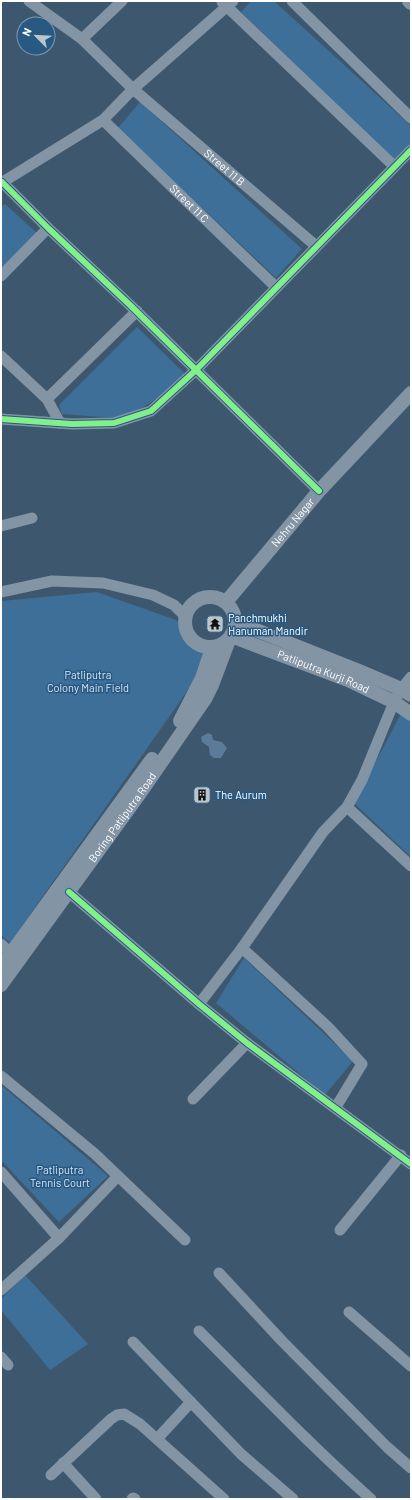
<svg xmlns="http://www.w3.org/2000/svg" width="412" height="1500" viewBox="0 0 412 1500" font-family="Barlow,sans-serif">
	<style>
		.green { fill: #3d6f98 }
		.water { fill: #5b7b98 }
		.lines { fill: none; stroke-linecap: round; stroke-linejoin: round }
		.minor { stroke: #8394a4; stroke-width: 11 }
		.tertiary { stroke: #8394a4; stroke-width: 14 }
		.cycleway-casing { stroke: #285983; stroke-width: 8 }
		.cycleway { stroke: #82f089; stroke-width: 6 }
		.labels { text-anchor: middle; stroke-width: 3; stroke-linejoin: round; paint-order: stroke }
		.street-label { font-size: 11px; fill: #fff; stroke: #285983 }
		.poi-label { font-size: 11px; fill: #fff; stroke: #285983; text-anchor: start }
		.park-label { font-size: 11px; fill: #d5e7f5; stroke: #285983 }
	</style>
	<rect width="100%" height="100%" fill="#3d586e"/>
	<g class="green">
		<polygon points="251,1 274,1 411,126 411,145 393,162 241,12"/>
		<polygon points="140,102 302,249 276,278 118,128"/>
		<polygon points="5,204 38,234 1,269 1,206"/>
		<polygon points="137,327 185,374 167,392 137,411 114,418 62,414 59,405"/>
		<polygon points="97,592 176,620 190,638 205,645 195,680 10,943 1,935 1,601"/>
		<polygon points="404,708 411,714 411,857 354,803"/>
		<polygon points="244,958 353,1061 325,1095 216,1003"/>
		<polygon points="1,1085 108,1176 59,1222 1,1160"/>
		<polygon points="25,1275 88,1344 50,1370 1,1310 1,1299"/>
	</g>
	<polygon class="water" points="208,733 212,735 213,740 222,742 227,748 221,758 214,758 210,755 209,747 202,742 201,737"/>
	<g class="lines">
		<g class="minor">
			<path id="s1" d="M29 1 82 39 133 89 316 246"/>
			<polyline points="292,1 411,118"/>
			<polyline points="222,2 394,166"/>
			<polyline points="82,39 122,1"/>
			<path id="s2" d="M103 120 233 246 276 287"/>
			<polyline points="2,182 48,228 130,305 319,491"/>
			<polyline points="1,183 103,120 133,89 233,1"/>
			<polyline points="1,276 48,228"/>
			<polyline points="1,356 47,399 60,423"/>
			<polyline points="47,399 137,311"/>
			<polyline points="1,419 72,424 114,423 151,411 196,370 411,150"/>
			<polyline points="1,526 32,518"/>
			<polyline points="1,592 52,581 103,583 153,595 174,605 185,616"/>
			<polyline points="347,807 411,866"/>
			<polyline points="69,892 199,1004 247,1043 411,1164"/>
			<polyline points="1,944 16,958"/>
			<polyline points="242,948 328,1027 362,1064 336,1107"/>
			<polyline points="199,1004 242,948 323,832 347,807 362,780 394,702 401,689 411,677"/>
			<polyline points="1,1076 95,1154 185,1240"/>
			<polyline points="193,1099 247,1043"/>
			<polyline points="1,1172 59,1238"/>
			<polyline points="340,1230 401,1155"/>
			<polyline points="219,1273 282,1341 387,1447 411,1468"/>
			<polyline points="1,1290 59,1238 118,1176"/>
			<polyline points="349,1312 411,1366"/>
			<path d="M199 1331C256 1388 311 1446 371 1499"/>
			<polyline points="133,1342 241,1454 293,1499"/>
			<polyline points="1,1357 8,1365"/>
			<polyline points="157,1439 191,1402"/>
			<polyline points="63,1463 96,1499"/>
			<polyline points="51,1475 111,1419 117,1415 124,1414 140,1424 224,1499"/>
			<polyline points="132,1499 133,1498 135,1499"/>
		</g>
		<g class="tertiary">
			<polyline points="409,1 411,3"/>
			<circle cx="210" cy="622" r="25"/>
			<path id="s3" d="M226 602 319 491 411 393"/>
			<polyline points="236,622 359,671 401,689 411,695"/>
			<path id="s4" d="M231 636 348 680 394 702 411 714"/>
			<polyline points="180,721 202,678 212,648"/>
			<polyline points="1,967 152,759"/>
			<path id="s5" d="M1 985 138 796 205 699 212 685 229 640"/>
		</g>
		<defs>
			<g id="cycleway">
				<polyline points="2,182 48,228 130,305 319,491"/>
				<polyline points="1,419 72,424 114,423 151,411 196,370 411,150"/>
				<polyline points="69,892 199,1004 247,1043 411,1164"/>
			</g>
		</defs>
		<use href="#cycleway" class="cycleway-casing"/>
		<use href="#cycleway" class="cycleway"/>
	</g>
	<defs>
		<symbol id="temple-square" viewBox="-11 -11 22 22"><rect x="-9" y="-9" width="18" height="18" rx="4" fill="#bbc5cc" stroke="#285983"/><path d="M0-6L5-2H3V0L6.5 2.5H4V6H1.5V3h-3V6H-4V2.5H-6.5L-3 0V-2H-5Z" fill="#111"/></symbol>
		<symbol id="building-square" viewBox="-11 -11 22 22"><rect x="-9" y="-9" width="18" height="18" rx="4" fill="#bbc5cc" stroke="#285983"/><path d="M-4-6H4V6H1V3H-1V6H-4ZM-2.5-4.3h1.7v1.8h-1.7ZM.8-4.3h1.7v1.8H.8ZM-2.5-1h1.7V.8h-1.7ZM.8-1h1.7V.8H.8Z" fill="#111"/></symbol>
	</defs>
	<g fill-rule="evenodd">
		<use href="#temple-square" x="205" y="614" width="20" height="20"/>
		<use href="#building-square" x="192" y="785" width="20" height="20"/>
	</g>
	<g class="labels">
		<g class="street-label">
			<text dy="4" stroke="none"><textPath href="#s1" startOffset="257">Street 11 B</textPath></text>
			<text dy="4" stroke="none"><textPath href="#s2" startOffset="120">Street 11 C</textPath></text>
			<text dy="4" stroke="none"><textPath href="#s3" startOffset="104">Nehru Nagar</textPath></text>
			<text dy="4" stroke="none"><textPath href="#s4" startOffset="99">Patliputra Kurji Road</textPath></text>
			<text dy="4" stroke="none"><textPath href="#s5" startOffset="207">Boring Patliputra Road</textPath></text>
		</g>
		<g class="poi-label">
			<text x="228" y="622">Panchmukhi<tspan x="228" dy="13">Hanuman Mandir</tspan></text>
			<text x="215" y="799">The Aurum</text>
		</g>
		<g class="park-label">
			<text x="88" y="679">Patliputra<tspan x="88" dy="13">Colony Main Field</tspan></text>
			<text x="60" y="1174">Patliputra<tspan x="60" dy="13">Tennis Court</tspan></text>
		</g>
	</g>
	<rect width="412" height="1500" fill="none" stroke="#ffffff" stroke-width="4"/>
	<g transform="translate(36 36) rotate(294)"><circle r="19" fill="#285983" stroke="#7e9bb5"/>
	<path d="M0-3L7 15L0 10L-7 15Z" fill="#bbc5cc"/>
	<text y="-6" font-size="11" font-weight="bold" text-anchor="middle" fill="#ffffff">N</text>
	</g>
</svg>
